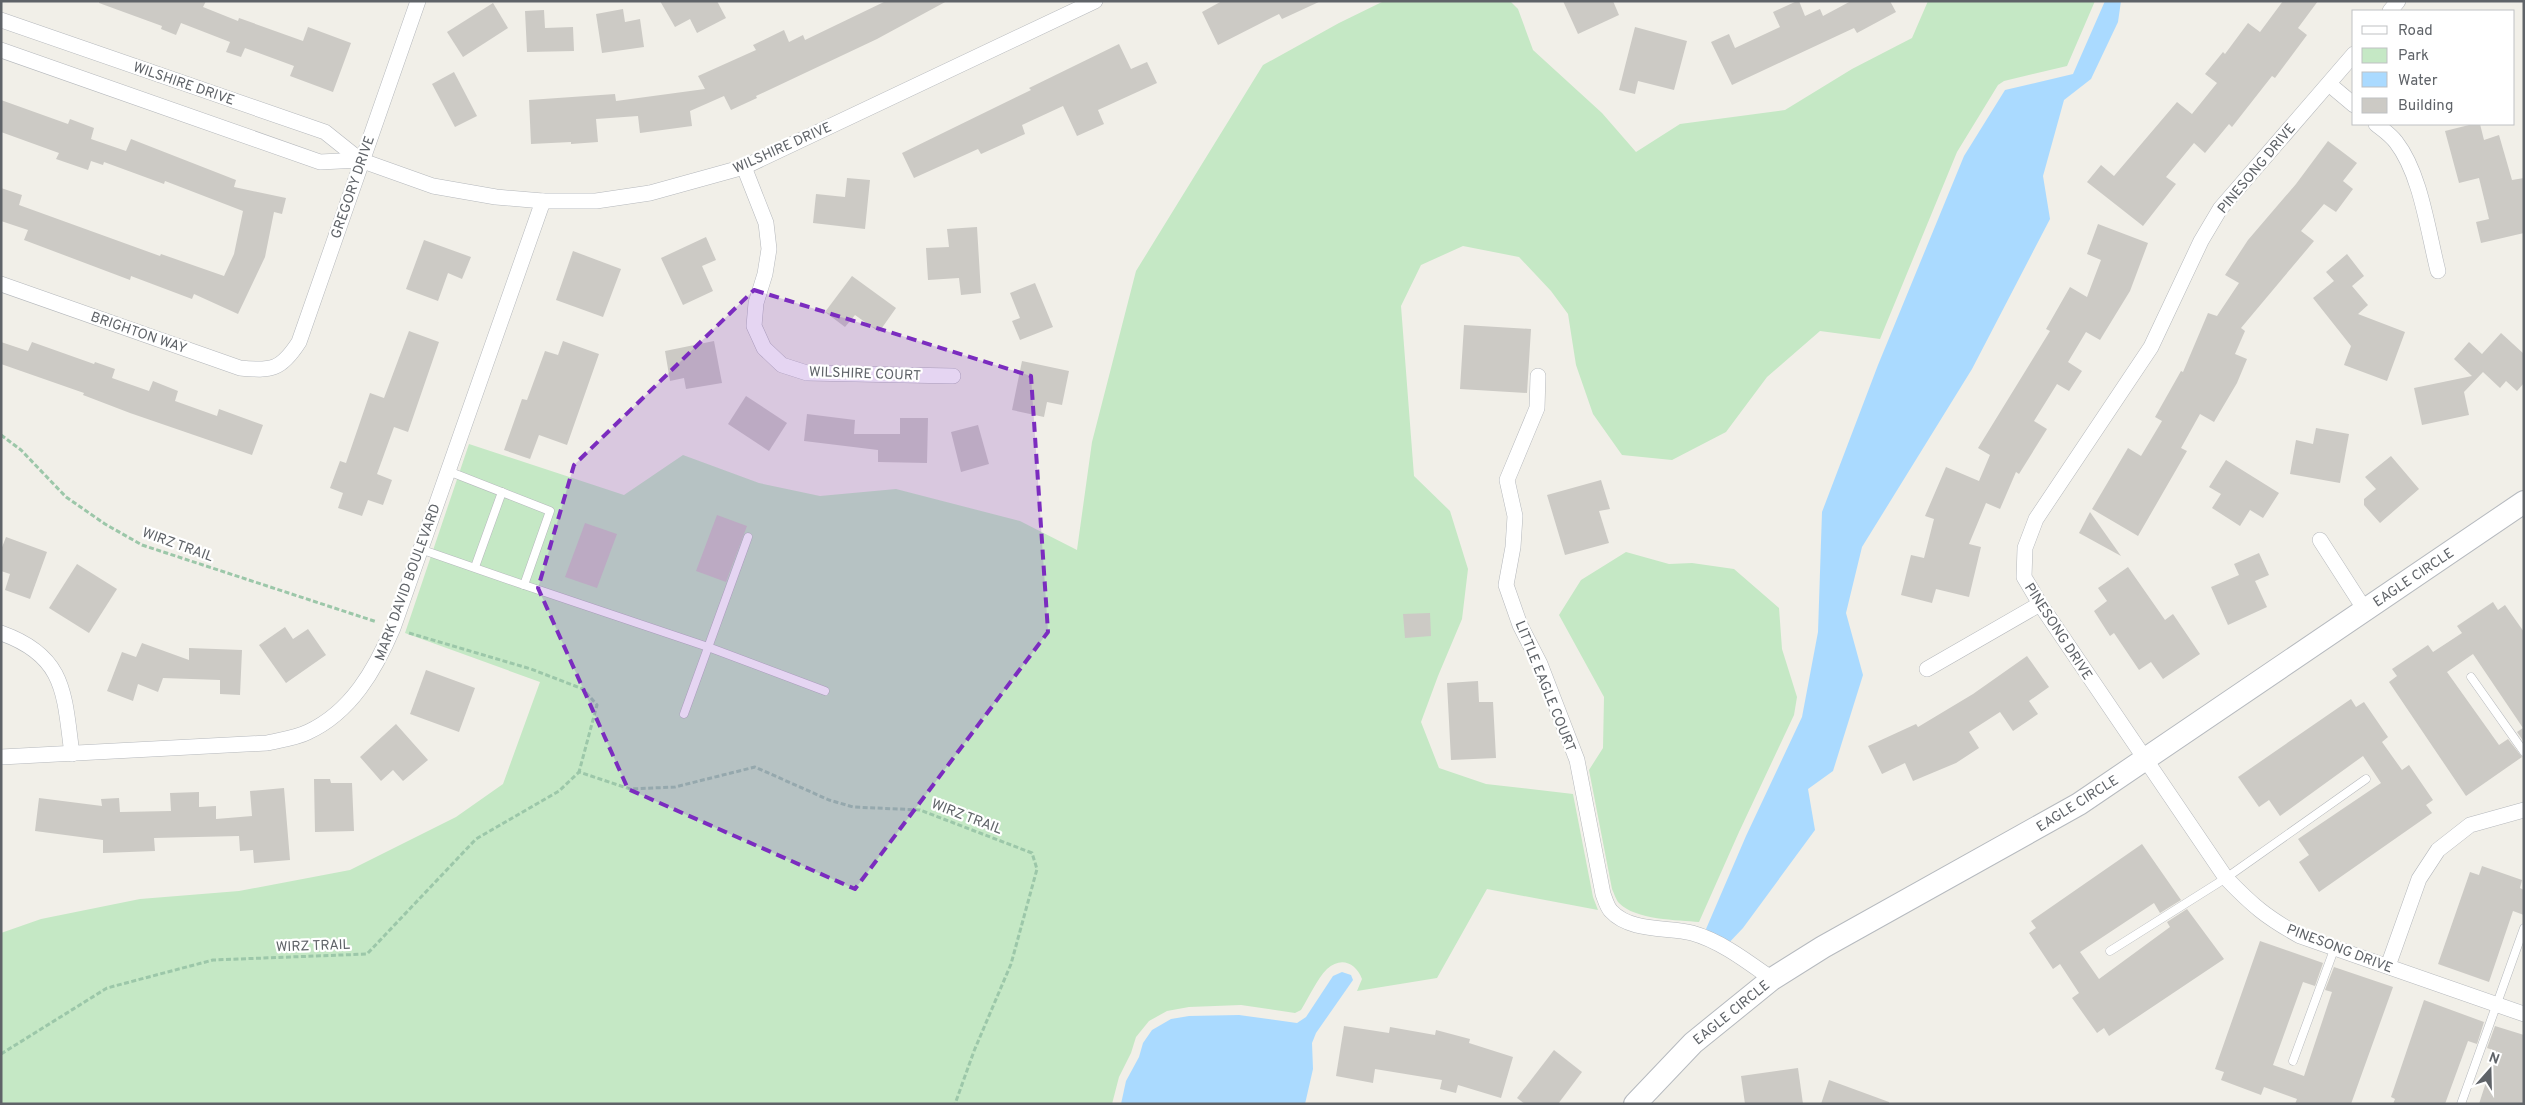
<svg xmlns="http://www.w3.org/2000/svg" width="2525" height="1105" viewBox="0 0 2525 1105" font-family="Overpass,sans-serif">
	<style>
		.green { fill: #c5e8c5 }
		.water { fill: #aadaff }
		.building { fill: #cccac5 }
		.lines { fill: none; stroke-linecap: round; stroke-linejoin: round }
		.lane-casing { stroke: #b5b8bc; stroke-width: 9 }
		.street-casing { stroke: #b5b8bc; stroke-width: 16 }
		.secondary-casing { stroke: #b6babf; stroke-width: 24 }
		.path { stroke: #9cc7a9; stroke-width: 3; stroke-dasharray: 5 2.5; stroke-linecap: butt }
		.lane { stroke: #fff; stroke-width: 8 }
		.street { stroke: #fff; stroke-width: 15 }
		.secondary { stroke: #fff; stroke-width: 22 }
		.marked { fill: #7b2cbf; fill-opacity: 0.2; stroke: #7b2cbf; stroke-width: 4; stroke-dasharray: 10 6; stroke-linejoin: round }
		.labels { text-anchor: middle; stroke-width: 4.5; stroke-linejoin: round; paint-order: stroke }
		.street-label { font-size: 14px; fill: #5f6368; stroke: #fff }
	</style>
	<rect width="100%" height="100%" fill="#f1efe8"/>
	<g class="green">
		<path d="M1384 1H1510L1518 9 1533 50 1602 113 1636 152 1680 124 1785 110 1852 69 1912 38 1928 1H2095L2067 66 2004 81 1998 85 1957 152 1880 339 1820 331 1767 377 1726 432 1672 460 1622 455 1593 414 1576 365 1568 314 1551 291 1519 257 1463 246 1421 265 1401 306 1414 476 1450 511 1468 569 1462 619 1438 676 1421 722 1439 768 1486 784 1573 794 1593 897 1598 910 1487 889 1437 978 1357 991 1362 979C1356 963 1341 956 1327 969 1317 979 1309 997 1301 1010L1295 1013 1241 1005 1189 1007 1167 1011 1149 1021 1136 1037 1131 1053 1119 1077 1112 1104H1V933L41 919 140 899 239 891 350 870 456 817 503 784 540 682 405 633 469 444 624 495 683 455 759 483 820 496 896 489 1020 521 1077 550 1092 442 1136 271 1263 65 1339 23Z"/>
		<path d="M1626 552 1669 564 1692 563 1734 569 1779 608 1782 649 1797 697 1794 715 1739 832 1699 922C1678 920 1635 920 1619 903 1616 900 1614 893 1612 889L1589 770 1603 748 1604 697 1559 615 1581 580Z"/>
	</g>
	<g class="water">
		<polygon points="2105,1 2121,1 2118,22 2091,79 2064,100 2043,176 2050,219 1972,369 1862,547 1846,613 1863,675 1833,771 1808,789 1815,830 1743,928 1724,948 1706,929 1746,836 1802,717 1818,632 1822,512 1878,365 1964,156 2005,90 2073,74"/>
		<polygon points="1342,972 1351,975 1353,980 1316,1033 1312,1043 1313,1069 1305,1104 1121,1104 1126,1081 1139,1057 1143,1043 1152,1030 1171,1019 1189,1016 1239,1015 1297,1023 1306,1017 1333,976"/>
	</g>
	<g class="building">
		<polygon points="99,1 206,1 203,7 238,21 239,18 303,41 308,27 351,43 333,92 290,76 294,66 245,48 241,57 226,52 230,42 181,23 176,35 161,29 162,26 99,3"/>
		<polygon points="660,1 717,1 726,18 697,33 690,19 675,27"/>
		<polygon points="886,1 947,1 877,39 756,96 757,98 731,110 724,96 690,111 692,126 640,133 638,116 596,119 598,142 571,144 571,142 531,144 529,100 615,94 616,101 705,89 698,76 756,50 753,45 784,30 789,42 803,35 805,40"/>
		<polygon points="1222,1 1321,1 1282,19 1279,14 1218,45 1202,12"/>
		<polygon points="1563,1 1613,1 1619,15 1578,34"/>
		<polygon points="1797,1 1799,1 1805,16 1820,9 1823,16 1851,1 1890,1 1896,12 1857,33 1854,28 1732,85 1711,42 1729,34 1735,48 1780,27 1773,12"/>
		<polygon points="2283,1 2318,1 2298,28 2307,35 2275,78 2272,76 2232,127 2229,124 2205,153 2194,143 2166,177 2176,184 2143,226 2087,182 2101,165 2114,176 2177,102 2192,114 2217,83 2205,74 2223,52 2225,54 2248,23 2260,32"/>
		<polygon points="493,3 508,28 463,57 447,32"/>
		<polygon points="623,9 625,22 640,19 644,47 602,53 596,14"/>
		<polygon points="544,10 545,28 573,27 574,51 527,52 525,11"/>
		<polygon points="1635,27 1687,41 1674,90 1638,81 1635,94 1619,90"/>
		<polygon points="1119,44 1131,69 1147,62 1157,83 1098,110 1104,124 1077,136 1063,106 1022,125 1025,134 981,154 978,149 914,178 902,153 1031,90 1029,88"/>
		<polygon points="454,72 477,116 455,127 432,84"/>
		<polygon points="1,100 68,124 70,119 94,128 91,139 126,151 131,139 236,180 234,187 286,198 282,214 274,212 265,257 238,314 194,294 192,299 131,276 130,280 24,240 28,230 1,221 1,188 22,195 19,205 160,256 161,254 224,276 234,254 243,211 165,181 164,184 104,162 103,165 91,161 88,170 56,159 59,153 1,132"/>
		<polygon points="2473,124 2480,124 2484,140 2499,135 2512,180 2524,178 2524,233 2481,243 2476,222 2489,219 2479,178 2459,183 2445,131"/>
		<polygon points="2328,141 2357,163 2343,181 2353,189 2336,212 2324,204 2301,231 2314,241 2241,328 2245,331 2235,354 2247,359 2237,383 2214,422 2200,414 2181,448 2187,451 2138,536 2092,509 2128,448 2141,456 2162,421 2155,417 2181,371 2183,372 2208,313 2217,316 2239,283 2225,275 2248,240 2296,184"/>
		<polygon points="847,178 870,180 865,229 813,223 816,194 845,197"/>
		<polygon points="2098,224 2148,243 2130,291 2100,340 2086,332 2068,362 2082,371 2069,391 2057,384 2034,421 2047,429 2019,474 2016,472 2000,509 1986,503 1969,544 1981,547 1969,597 1936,589 1932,603 1901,595 1911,555 1924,558 1934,519 1925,516 1946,467 1979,481 1990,455 1978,448 2050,331 2046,329 2070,287 2087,297 2101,260 2087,254"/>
		<polygon points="977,227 981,293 961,295 959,278 928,280 926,248 949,247 947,229"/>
		<polygon points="706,237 716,260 702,266 713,291 683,305 661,258"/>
		<polygon points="424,240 471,257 462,279 448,273 438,301 406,289"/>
		<polygon points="573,251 621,269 603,317 556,300"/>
		<polygon points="2347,254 2364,276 2352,286 2368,305 2358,314 2405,332 2387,381 2344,365 2351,346 2313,298 2334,281 2326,272"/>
		<polygon points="852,276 896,308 879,332 855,315 845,327 825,312"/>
		<polygon points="1035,283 1053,327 1020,340 1012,321 1020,318 1010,293"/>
		<polygon points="1464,325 1531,329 1527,393 1460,389"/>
		<polygon points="409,331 439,342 408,432 394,427 377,474 392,480 383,505 368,500 362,516 338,508 343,493 330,488 340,461 346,463 370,393 384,398"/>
		<polygon points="2501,333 2524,354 2524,383 2517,391 2506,381 2500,388 2483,372 2464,392 2469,415 2422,425 2414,388 2472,376 2454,359 2469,342 2482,354"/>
		<polygon points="563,341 599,354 567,445 539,435 530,459 504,450 522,399 527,400 545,351 558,355"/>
		<polygon points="714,341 722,383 686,389 684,378 670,381 665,351"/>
		<polygon points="1,342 28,351 32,342 94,364 95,362 115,369 112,378 149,391 153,381 178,391 175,401 217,416 219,409 263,425 252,455 130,413 83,395 84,393 1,364"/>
		<polygon points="1022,361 1069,371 1062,405 1047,402 1044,417 1012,410"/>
		<polygon points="746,396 787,423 769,451 728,424"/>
		<polygon points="807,414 855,420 854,434 900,434 900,418 928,418 927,463 878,462 878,450 804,441"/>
		<polygon points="978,425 989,464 961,472 951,432"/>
		<polygon points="2316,428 2349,434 2340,483 2290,474 2296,440 2313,444"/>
		<polygon points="2391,456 2419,489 2380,523 2364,505 2364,499 2376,489 2365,477"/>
		<polygon points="2226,460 2279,493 2263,518 2250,510 2240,526 2212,508 2221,494 2209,487"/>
		<polygon points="1601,480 1610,509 1599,511 1609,543 1565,555 1547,495"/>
		<polygon points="2090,512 2121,556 2079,533"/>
		<polygon points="717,515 747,526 726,582 696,571"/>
		<polygon points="585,523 617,534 597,588 565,577"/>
		<polygon points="6,537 47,552 30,599 5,590 10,574 1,571 1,550"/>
		<polygon points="2259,553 2269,575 2255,581 2267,607 2228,625 2211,587 2239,575 2234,564"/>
		<polygon points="77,564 117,589 89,633 49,608"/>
		<polygon points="2128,567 2165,620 2173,614 2200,654 2163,679 2151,662 2139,670 2114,633 2110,636 2094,611 2107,601 2098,588"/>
		<polygon points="2493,602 2498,610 2505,605 2524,632 2524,742 2517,732 2523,728 2473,654 2447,672 2499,745 2508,739 2522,757 2466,796 2389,682 2397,676 2392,669 2428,645 2433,652 2462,633 2457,626"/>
		<polygon points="1430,613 1431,636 1405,638 1403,614"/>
		<polygon points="285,627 293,639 308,629 326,655 286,683 259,645"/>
		<polygon points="142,643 189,660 189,648 242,650 240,695 220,694 220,680 163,678 158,692 138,684 133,701 107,691 122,652 136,657"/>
		<polygon points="2027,656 2049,687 2029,701 2038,714 2013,731 2000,712 1969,732 1979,748 1956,763 1913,781 1905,763 1882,774 1868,746 1916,724 1918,727 1973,694"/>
		<polygon points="426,670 475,688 459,732 410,714"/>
		<polygon points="1478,681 1479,702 1493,702 1496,758 1451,760 1447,683"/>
		<polygon points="2351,699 2356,707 2364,702 2388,737 2382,742 2402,770 2409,765 2433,800 2426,805 2432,813 2319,892 2299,862 2309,855 2298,839 2381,783 2363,756 2280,816 2269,800 2259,807 2238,777"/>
		<polygon points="396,724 428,760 403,781 393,770 381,781 360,757"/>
		<polygon points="314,779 330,779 331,783 352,783 354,831 315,832"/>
		<polygon points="284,788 290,860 254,863 253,850 240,851 239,836 154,838 155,851 103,853 103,840 35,831 39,798 102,806 101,799 119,798 120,812 171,811 170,793 199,792 199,807 216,806 216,819 252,816 250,791"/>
		<polygon points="2142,844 2181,900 2160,913 2154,903 2080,952 2099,979 2170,927 2167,922 2187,909 2224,959 2109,1036 2104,1028 2097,1033 2072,998 2079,993 2060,964 2053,969 2029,933 2036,928 2031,921"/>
		<polygon points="2482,866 2522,880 2520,888 2524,890 2524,915 2513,911 2489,982 2438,964 2470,872 2479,875"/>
		<polygon points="2260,941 2323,963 2315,986 2303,982 2273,1065 2304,1076 2332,992 2325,990 2334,967 2393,987 2351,1104 2295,1104 2297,1099 2264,1087 2261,1095 2221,1080 2224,1072 2215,1069"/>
		<polygon points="2424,1000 2484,1022 2477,1044 2468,1041 2445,1104 2393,1104 2395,1099 2391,1097"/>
		<polygon points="1344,1026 1389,1033 1390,1027 1435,1035 1436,1030 1470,1039 1469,1043 1513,1057 1501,1098 1458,1085 1456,1093 1440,1089 1442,1080 1375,1069 1373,1083 1336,1076"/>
		<polygon points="2495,1026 2524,1035 2524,1104 2479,1104 2496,1051 2487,1048"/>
		<polygon points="1554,1050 1582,1072 1558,1104 1525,1104 1517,1098"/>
		<polygon points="1798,1068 1803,1104 1745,1104 1741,1076"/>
		<polygon points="1829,1080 1889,1102 1889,1104 1821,1104"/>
	</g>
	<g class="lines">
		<defs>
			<g id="lane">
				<polyline points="420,549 524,585 550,511 448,471"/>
				<polyline points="475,567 502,492"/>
				<polyline points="524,585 708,647 825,691"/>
				<polyline points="2471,677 2524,752"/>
				<polyline points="684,714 748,537"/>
				<polyline points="2110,951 2226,878 2366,779"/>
				<polyline points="2293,1061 2335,947"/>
				<polyline points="2461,1104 2524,928"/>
			</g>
			<g id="street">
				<polyline points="2390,11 2398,1"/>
				<polyline points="1,20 325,132 360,160 433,186 496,197 543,201 596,201 650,193 744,167 1095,1"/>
				<polyline points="1,50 320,162 360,160"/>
				<path d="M2354 54 2220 209 2201 241 2151 347 2036 519 2025 548 2024 577 2040 604 2226 878C2253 906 2266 917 2300 936L2524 1014"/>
				<polyline points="2329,84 2354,105"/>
				<path d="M2376 124C2382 129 2391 135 2396 142 2421 174 2428 232 2438 271"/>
				<polyline points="744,167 766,223 769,249 765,274 756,303 754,326 764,348 782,365 807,373 953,376"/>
				<path d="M1 284 240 368C272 371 281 370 299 342L418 1"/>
				<path d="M1538 376 1537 408 1507 480 1515 516 1513 547 1506 585 1520 625 1540 664 1577 760 1603 894C1605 899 1607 907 1611 911 1630 932 1668 927 1692 933 1721 941 1748 962 1772 979"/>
				<polyline points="2320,540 2365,610"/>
				<path d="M1 633C66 656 64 694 72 754"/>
				<polyline points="1927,669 2040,604"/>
				<path d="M1 757 267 743C280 740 296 738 308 732 351 712 375 670 393 628L543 201"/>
				<polyline points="2388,966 2419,879 2438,850 2470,825 2524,810"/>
			</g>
			<polyline id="secondary" points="1635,1104 1693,1043 1772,979 1823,947 2079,804 2524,502"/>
		</defs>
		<use href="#lane" class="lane-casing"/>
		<use href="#street" class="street-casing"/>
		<use href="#secondary" class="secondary-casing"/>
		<g class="path">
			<polyline points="1,435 21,450 66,497 105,524 142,545 377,622"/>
			<polyline points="409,633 531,669 583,689 597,705 579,772"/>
			<polyline points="1,1054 107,988 213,960 367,954 476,839 559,791 579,772 630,789 675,787 755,767 829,800 853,807 920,810 1032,853 1037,869 1011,964 974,1051 955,1104"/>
		</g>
		<use href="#lane" class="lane"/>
		<use href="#street" class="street"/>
		<use href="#secondary" class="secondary"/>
	</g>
	<path class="marked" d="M754 290 1031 376 1048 632 855 889 628 789 538 588 574 465Z"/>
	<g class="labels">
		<g class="street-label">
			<text transform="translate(184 83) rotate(19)" y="5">WILSHIRE DRIVE</text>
			<text transform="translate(782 147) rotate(-24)" y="5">WILSHIRE DRIVE</text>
			<text transform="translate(2256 168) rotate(-50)" y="5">PINESONG DRIVE</text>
			<text transform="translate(352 187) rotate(-71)" y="5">GREGORY DRIVE</text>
			<text transform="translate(139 332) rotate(19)" y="5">BRIGHTON WAY</text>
			<text transform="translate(865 373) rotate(2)" y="5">WILSHIRE COURT</text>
			<text transform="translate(178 544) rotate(20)" y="5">WIRZ TRAIL</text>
			<text transform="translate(2413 577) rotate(-34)" y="5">EAGLE CIRCLE</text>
			<text transform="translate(407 582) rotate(-70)" y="5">MARK DAVID BOULEVARD</text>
			<text transform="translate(2059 631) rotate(57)" y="5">PINESONG DRIVE</text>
			<text transform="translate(1546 686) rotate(68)" y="5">LITTLE EAGLE COURT</text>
			<text transform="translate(2077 803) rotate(-32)" y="5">EAGLE CIRCLE</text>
			<text transform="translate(967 816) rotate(21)" y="5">WIRZ TRAIL</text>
			<text transform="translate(313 945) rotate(-2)" y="5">WIRZ TRAIL</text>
			<text transform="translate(2340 948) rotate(21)" y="5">PINESONG DRIVE</text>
			<text transform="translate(1731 1012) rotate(-39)" y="5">EAGLE CIRCLE</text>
		</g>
	</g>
	<rect width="2525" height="1105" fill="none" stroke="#5f6368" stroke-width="5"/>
	<rect x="2352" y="10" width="162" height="115" fill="#ffffff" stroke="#bfc1c3"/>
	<rect x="2362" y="26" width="25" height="8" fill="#ffffff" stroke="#bfc1c3"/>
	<text x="2398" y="35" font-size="15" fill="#5f6368">Road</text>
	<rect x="2362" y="48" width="25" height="15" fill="#c5e8c5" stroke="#bfc1c3"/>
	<text x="2398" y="60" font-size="15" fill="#5f6368">Park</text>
	<rect x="2362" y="72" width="25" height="15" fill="#aadaff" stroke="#bfc1c3"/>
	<text x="2398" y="85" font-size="15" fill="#5f6368">Water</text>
	<rect x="2362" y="98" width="25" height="15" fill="#cccac5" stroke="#bfc1c3"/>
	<text x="2398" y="110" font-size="15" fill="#5f6368">Building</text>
	<g transform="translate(2490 1070) rotate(20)" stroke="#ffffff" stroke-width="4" paint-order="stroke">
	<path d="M0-4L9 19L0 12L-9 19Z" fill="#5f6368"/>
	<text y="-8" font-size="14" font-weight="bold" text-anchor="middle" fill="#5f6368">N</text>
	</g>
</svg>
